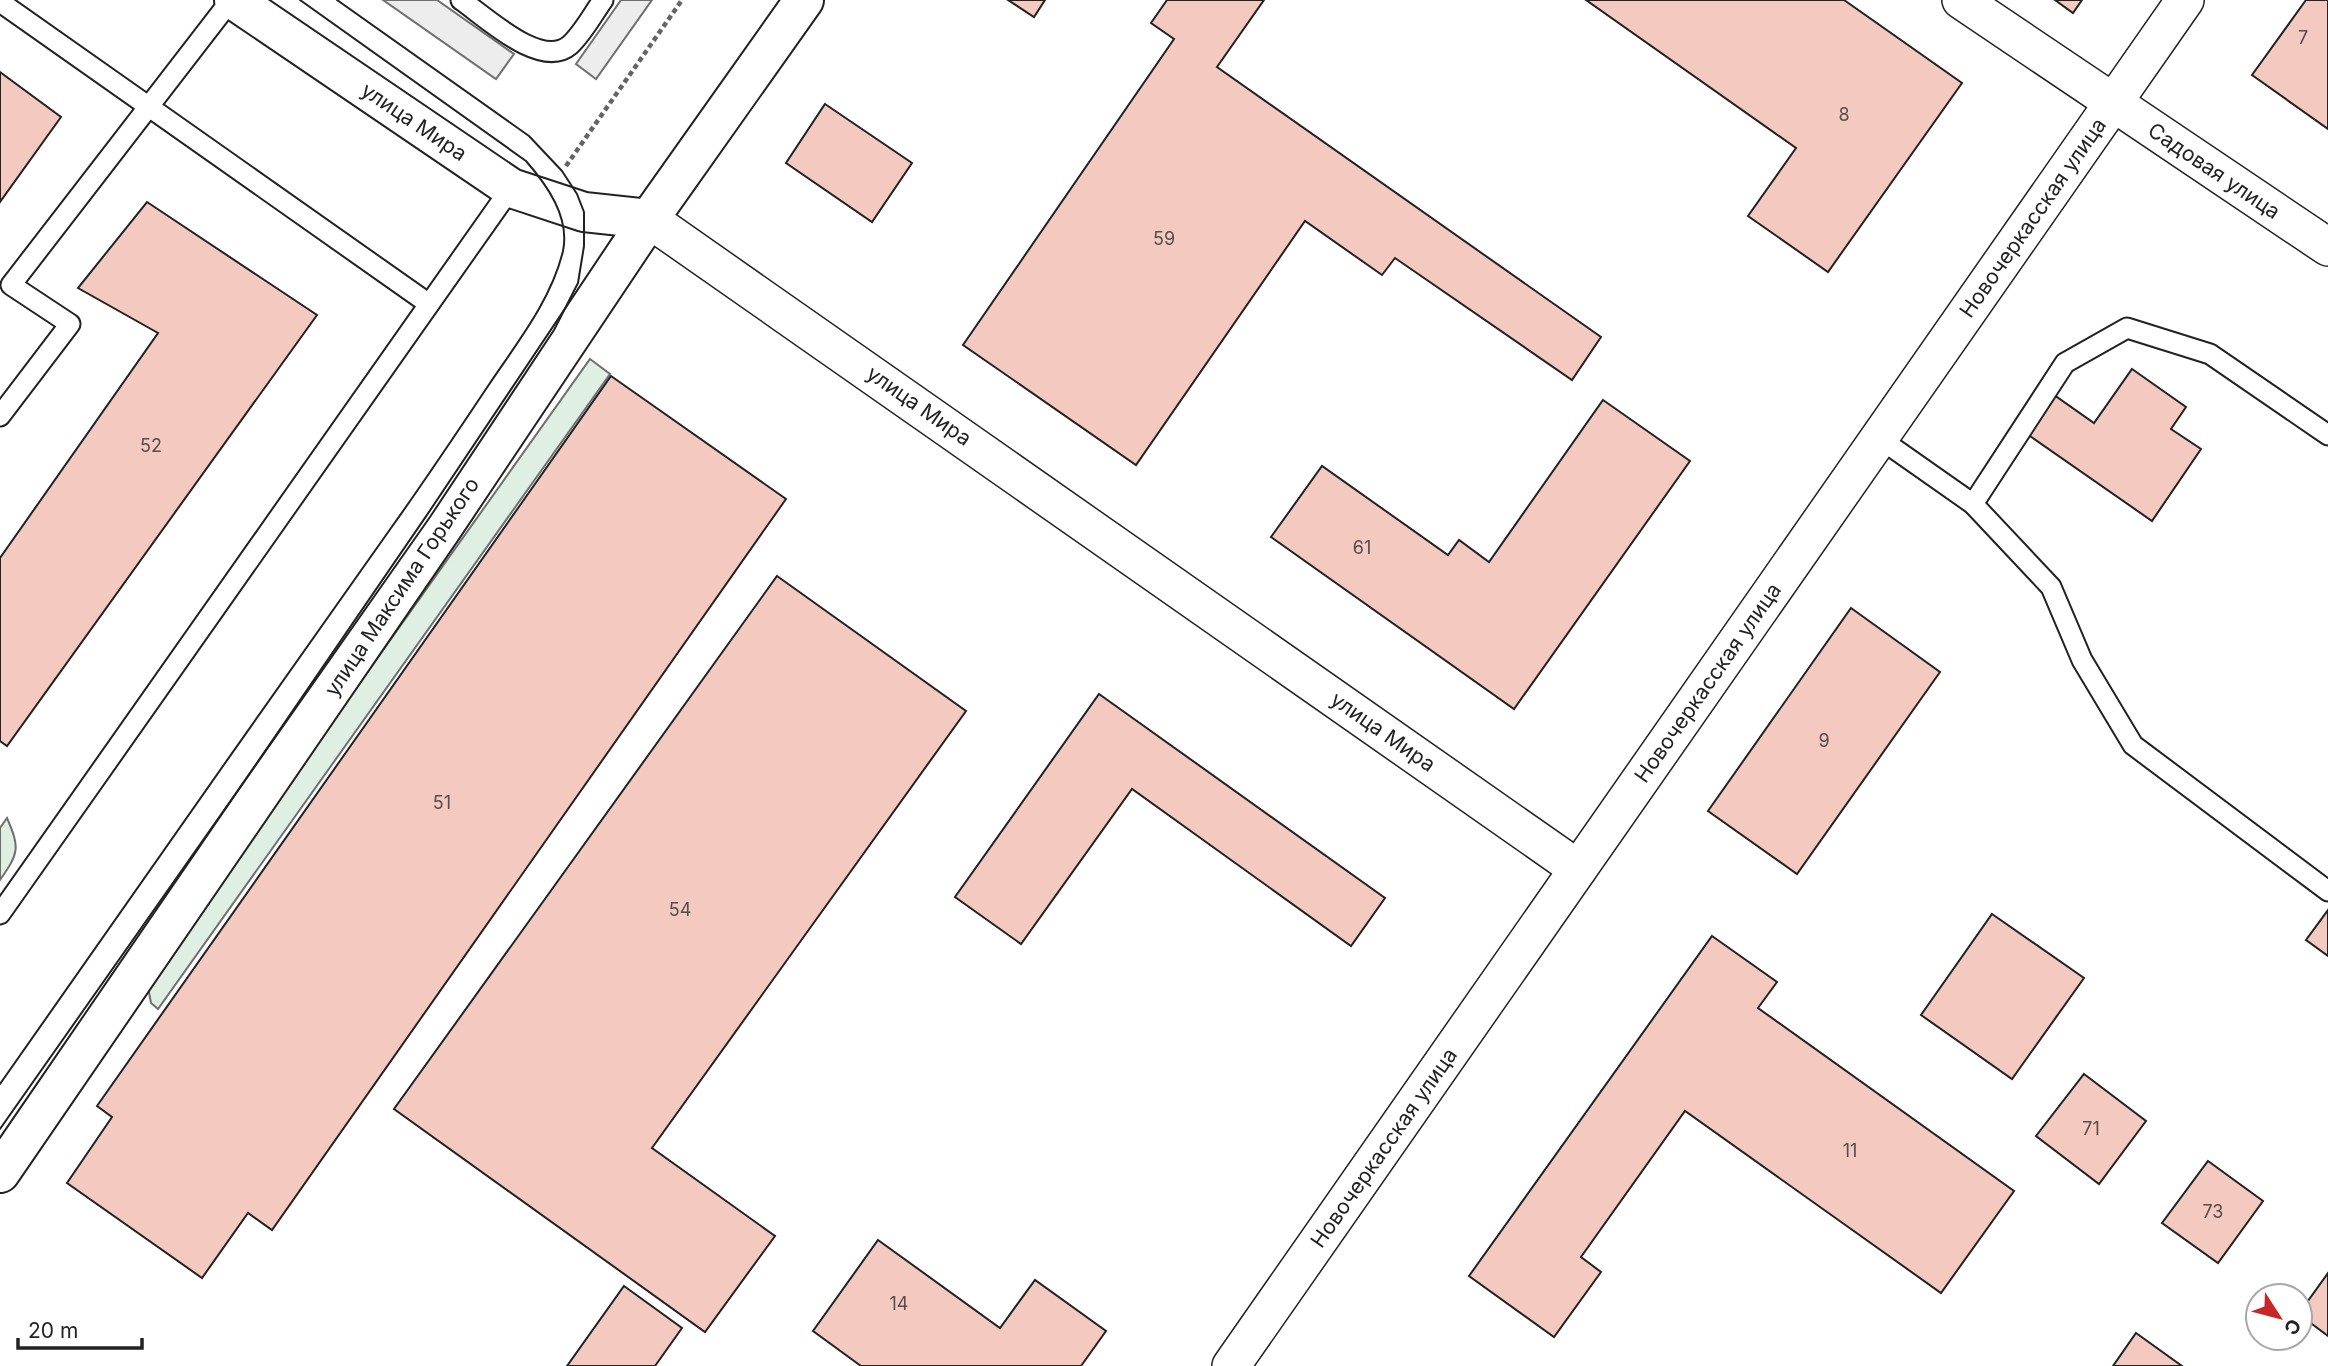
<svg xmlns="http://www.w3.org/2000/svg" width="2328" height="1366" viewBox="0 0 2328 1366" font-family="Inter,sans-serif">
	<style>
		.green { fill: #e0efe3; stroke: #6f6f6f; stroke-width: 2 }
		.parking { fill: #ededed; stroke: #6f6f6f; stroke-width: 2 }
		.building { fill: #f3c9c0; stroke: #222; stroke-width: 2 }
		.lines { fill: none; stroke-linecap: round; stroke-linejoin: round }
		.service-casing { stroke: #222; stroke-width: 23 }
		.minor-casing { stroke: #222; stroke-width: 40 }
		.tertiary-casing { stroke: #222; stroke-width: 42 }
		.path { stroke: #646464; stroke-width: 4.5; stroke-dasharray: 5 3.5; stroke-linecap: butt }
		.service { stroke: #fff; stroke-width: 19 }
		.minor { stroke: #fff; stroke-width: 37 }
		.tertiary { stroke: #fff; stroke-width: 38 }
		.tram { stroke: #222; stroke-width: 2 }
		.labels { text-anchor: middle; stroke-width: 5; stroke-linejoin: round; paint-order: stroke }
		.number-label { font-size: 18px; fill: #564c4a }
		.street-label { font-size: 21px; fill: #222; stroke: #fff }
	</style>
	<rect width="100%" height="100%" fill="#fff"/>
	<g class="green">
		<polygon points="590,359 610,374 158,1009 151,1003 147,982"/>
		<path d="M7 818C20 848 19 853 0 880V828Z"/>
	</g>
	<g class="parking">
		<polygon points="383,0 437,0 514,54 496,79"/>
		<polygon points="621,0 652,0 596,79 576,64"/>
	</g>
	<g class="building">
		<polygon points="1008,0 1045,0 1034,17"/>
		<polygon points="1167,0 1264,0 1217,67 1601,337 1572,380 1395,258 1382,275 1305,221 1136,465 963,345 1174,39 1151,23"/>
		<polygon points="1586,0 1844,0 1962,83 1828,272 1748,216 1796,148"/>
		<polygon points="2055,0 2082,0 2073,13"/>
		<polygon points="2306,0 2328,0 2328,129 2252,75"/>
		<polygon points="0,72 61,117 0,202"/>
		<polygon points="825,104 912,163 872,222 786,163"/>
		<polygon points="147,202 317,315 7,746 0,741 0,558 158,333 78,288"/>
		<polygon points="2132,369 2186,407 2171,429 2201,449 2152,521 2027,434 2054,395 2094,423"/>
		<polygon points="611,376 786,499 272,1230 248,1213 202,1278 67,1183 112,1117 97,1106"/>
		<polygon points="1603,400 1690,461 1514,709 1271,537 1322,466 1448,555 1459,540 1489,562"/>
		<polygon points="777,576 966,711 652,1148 775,1236 705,1332 394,1109"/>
		<polygon points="1851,608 1940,672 1797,874 1708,811"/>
		<polygon points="1099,694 1385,898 1351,946 1132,789 1021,944 955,897"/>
		<polygon points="2328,910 2328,956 2306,940"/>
		<polygon points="1992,914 2084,978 2012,1079 1921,1015"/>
		<polygon points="1712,936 1777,982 1758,1008 2014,1191 1941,1293 1685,1111 1581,1257 1601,1272 1554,1337 1469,1276"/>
		<polygon points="2084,1074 2146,1121 2099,1184 2036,1136"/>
		<polygon points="2208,1161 2263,1201 2218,1263 2162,1223"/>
		<polygon points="878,1240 1000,1328 1035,1280 1106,1331 1081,1366 861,1366 813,1331"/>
		<polygon points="2328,1273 2328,1336 2300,1315 2300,1312"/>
		<polygon points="624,1286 682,1328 655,1366 567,1366"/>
		<polygon points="2136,1333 2143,1338 2182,1366 2113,1366"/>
	</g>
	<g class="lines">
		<defs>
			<g id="service">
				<path d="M461 0C486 17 541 70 570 45 583 33 593 14 603 0"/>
				<polyline points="0,2 429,304"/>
				<polyline points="0,416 70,324 11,285 231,0"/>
				<polyline points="1879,438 1973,504 2051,587 2082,660 2133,745 2328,891"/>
				<polyline points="1973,504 2065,363 2127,328 2210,354 2328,435"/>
				<polyline points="0,914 511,188"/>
			</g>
			<g id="minor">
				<polyline points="1961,0 2328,247"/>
				<polyline points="649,219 1578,869"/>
				<polyline points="1231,1366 2185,0"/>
			</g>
			<g id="tertiary">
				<polyline points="234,0 511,188 584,212 649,219"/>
				<polyline points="0,1173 443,527 649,219 804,0"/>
			</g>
		</defs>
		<use href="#service" class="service-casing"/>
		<use href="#minor" class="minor-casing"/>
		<use href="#tertiary" class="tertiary-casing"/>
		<polyline class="path" points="566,166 682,0"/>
		<use href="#service" class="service"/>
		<use href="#minor" class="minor"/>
		<use href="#tertiary" class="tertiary"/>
		<g class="tram">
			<path d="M0 1084C130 898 260 713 391 528 424 482 456 434 488 386 516 344 551 301 563 251 570 217 547 185 526 161L300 0"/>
			<polyline points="0,1129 430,517 554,330 578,283 584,246 584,212 577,194 562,171 529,136 337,0"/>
		</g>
	</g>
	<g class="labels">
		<g class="number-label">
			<text x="2303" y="44">7</text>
			<text x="1844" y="121">8</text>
			<text x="1164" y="245">59</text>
			<text x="151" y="452">52</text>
			<text x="1362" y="554">61</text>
			<text x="1824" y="747">9</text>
			<text x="442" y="809">51</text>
			<text x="680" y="916">54</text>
			<text x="2091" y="1135">71</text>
			<text x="1850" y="1157">11</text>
			<text x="2213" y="1218">73</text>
			<text x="899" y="1310">14</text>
		</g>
		<g class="street-label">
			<text transform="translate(414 122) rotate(34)" y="7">улица Мира</text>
			<text transform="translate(2214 171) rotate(34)" y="7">Садовая улица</text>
			<text transform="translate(2033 218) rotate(-55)" y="7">Новочеркасская улица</text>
			<text transform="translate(919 406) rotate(35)" y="7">улица Мира</text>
			<text transform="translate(402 587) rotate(-56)" y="7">улица Максима Горького</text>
			<text transform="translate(1708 683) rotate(-55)" y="7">Новочеркасская улица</text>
			<text transform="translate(1383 732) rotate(35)" y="7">улица Мира</text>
			<text transform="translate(1384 1148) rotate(-55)" y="7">Новочеркасская улица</text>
		</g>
	</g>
	<g transform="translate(2279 1317) rotate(126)"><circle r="33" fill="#ffffff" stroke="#a7a7a7" stroke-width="2"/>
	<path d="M0-5L12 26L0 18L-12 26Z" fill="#c62828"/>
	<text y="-10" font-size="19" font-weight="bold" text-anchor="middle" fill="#222222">С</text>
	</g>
	<path d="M18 1338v10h124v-10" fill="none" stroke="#222222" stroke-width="3.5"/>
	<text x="28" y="1338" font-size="21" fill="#222222" stroke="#ffffff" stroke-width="5" paint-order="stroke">20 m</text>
</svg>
